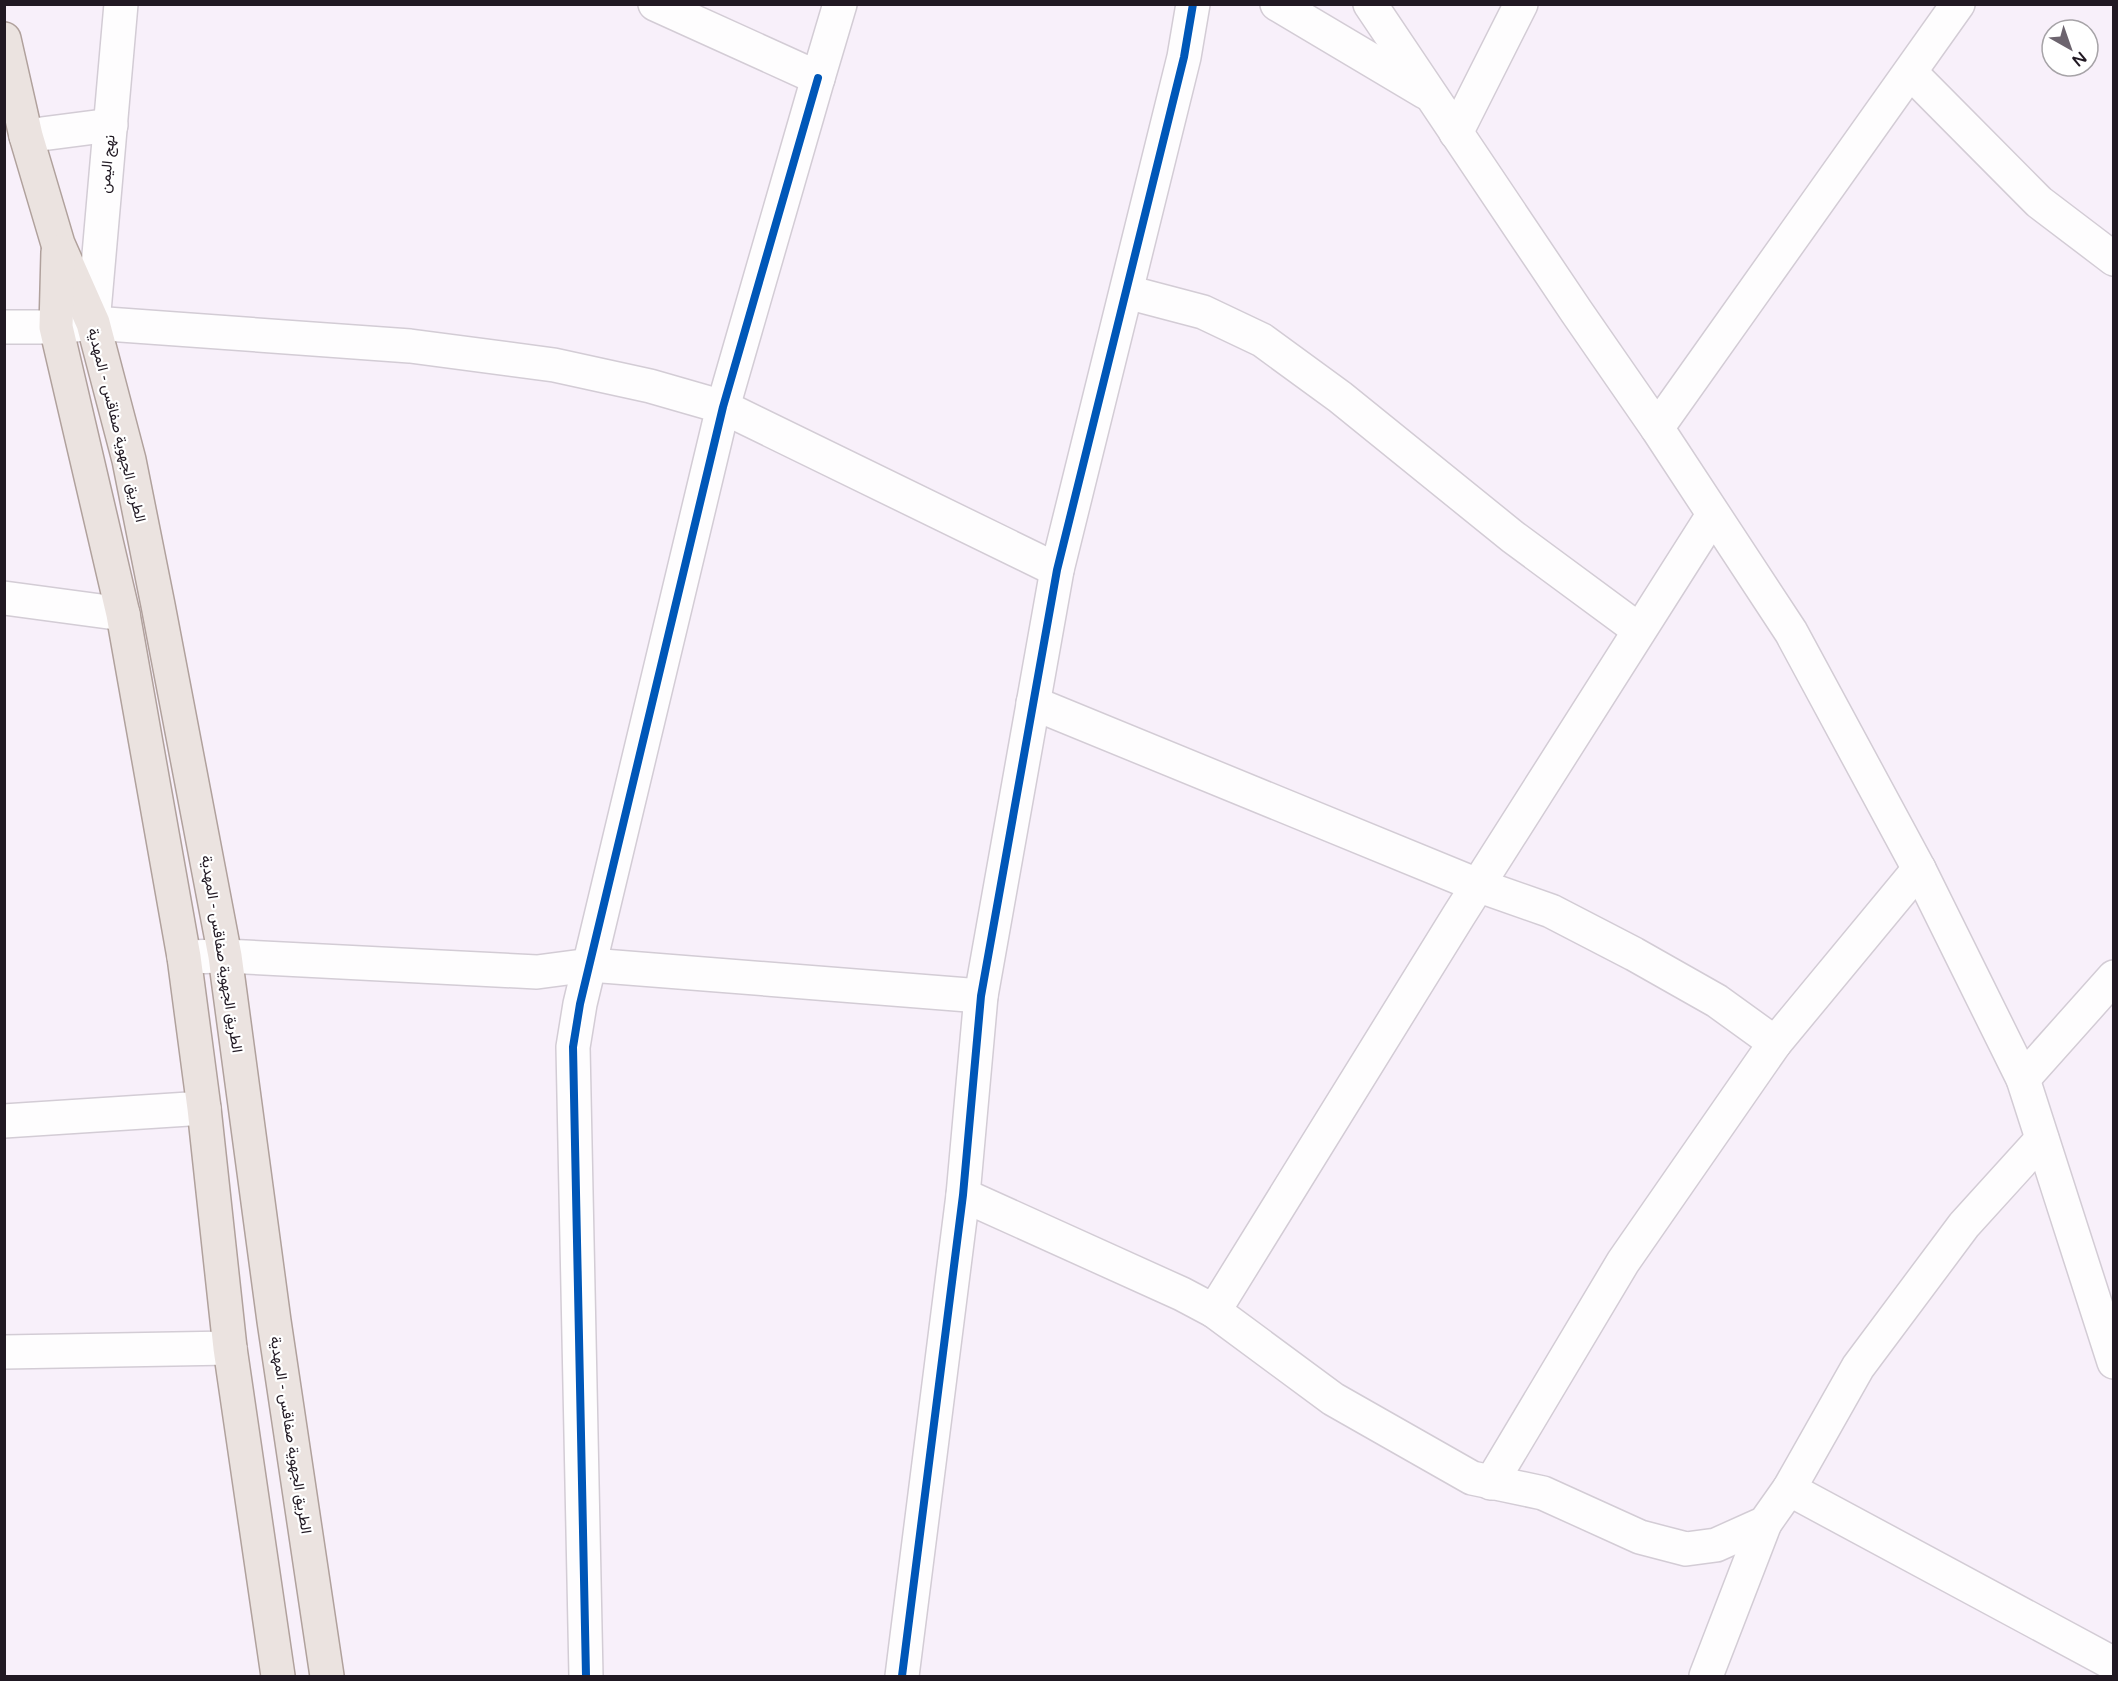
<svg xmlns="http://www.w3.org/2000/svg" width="2118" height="1681" viewBox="0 0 2118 1681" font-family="'Varela Round',Vazirmatn,sans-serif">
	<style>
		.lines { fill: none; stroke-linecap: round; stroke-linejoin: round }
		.street-casing { stroke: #d3ccd5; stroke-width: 36 }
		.primary-casing { stroke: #b0a19c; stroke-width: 36 }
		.street { stroke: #fefdfe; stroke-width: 33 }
		.primary { stroke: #ebe3e0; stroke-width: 33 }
		.cycleway-casing { stroke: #fff; stroke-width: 11 }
		.cycleway { stroke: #0057b8; stroke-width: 8 }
		.labels { text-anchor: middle; stroke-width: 4.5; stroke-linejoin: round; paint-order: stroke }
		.street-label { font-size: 15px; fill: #211923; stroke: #fff }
	</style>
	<rect width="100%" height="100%" fill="#f8f0fa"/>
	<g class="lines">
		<defs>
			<g id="street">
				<polyline points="655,4 818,78 840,4"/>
				<polyline points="1277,4 1425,92"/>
				<polyline points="1370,4 1576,311 1657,428 1791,632 1919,869 2023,1079 2114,1362"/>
				<polyline points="1911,73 2039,202 2114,259"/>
				<polyline points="1456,133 1521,4"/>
				<polyline points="26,136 111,125"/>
				<polyline points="1127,292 1203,312 1262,340 1340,397 1513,537 1639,630"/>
				<polyline points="93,323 121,4"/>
				<polyline points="4,327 56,327 93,323 410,346 554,365 650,386 723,407 1057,570"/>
				<polyline points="1657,428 1958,4"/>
				<polyline points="4,598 123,614"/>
				<polyline points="1033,703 1477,885 1551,911 1634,954 1717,1001 1775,1043"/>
				<polyline points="184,957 225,956 537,972 590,965 981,996"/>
				<polyline points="2023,1079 2114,977"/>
				<polyline points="4,1121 204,1108"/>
				<polyline points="963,1195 1182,1294 1214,1311 1459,915 1713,515"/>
				<polyline points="1214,1311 1333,1399 1472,1478 1543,1493 1640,1537 1686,1549 1716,1545 1765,1523 1789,1489 1858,1367 1964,1225 2042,1139"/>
				<polyline points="4,1352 230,1348"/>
				<polyline points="1491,1483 1623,1262 1775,1043 1919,869"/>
				<polyline points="1789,1489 2114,1664"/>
				<polyline points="586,1676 573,1047 580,1004 723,407 818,78"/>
				<polyline points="902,1676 963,1195 981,996 1057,570 1184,57 1193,4"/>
				<polyline points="1706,1676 1765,1523"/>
			</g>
			<g id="primary">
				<polyline points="4,39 26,136 58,244 93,323 129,460 158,605 225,956 274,1321 327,1676"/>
				<polyline points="58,252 56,327 123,614 184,957 204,1108 230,1348 278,1676"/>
			</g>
		</defs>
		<use href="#street" class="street-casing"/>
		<use href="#primary" class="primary-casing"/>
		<use href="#street" class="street"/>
		<use href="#primary" class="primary"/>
		<defs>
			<g id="cycleway">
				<polyline points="586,1676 573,1047 580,1004 723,407 818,78"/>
				<polyline points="902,1676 963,1195 981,996 1057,570 1184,57 1193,4"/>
			</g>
		</defs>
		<use href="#cycleway" class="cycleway-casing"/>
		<use href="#cycleway" class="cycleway"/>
	</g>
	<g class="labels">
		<g class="street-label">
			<text transform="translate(107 164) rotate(-85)" y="5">نهج اليمن</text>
			<text transform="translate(117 425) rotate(76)" y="5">الطريق الجهوية صفاقس - المهدية</text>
			<text transform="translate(222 954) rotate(81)" y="5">الطريق الجهوية صفاقس - المهدية</text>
			<text transform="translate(291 1435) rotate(81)" y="5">الطريق الجهوية صفاقس - المهدية</text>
		</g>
	</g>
	<rect width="2118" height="1681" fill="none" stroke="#211923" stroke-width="12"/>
	<g transform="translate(2070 48) rotate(140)"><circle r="28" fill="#ffffff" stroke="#a6a3a7" stroke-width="1.5"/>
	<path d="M0-4.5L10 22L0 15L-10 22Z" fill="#6c646e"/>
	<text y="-9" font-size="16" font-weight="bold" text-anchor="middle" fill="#211923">N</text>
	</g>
</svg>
